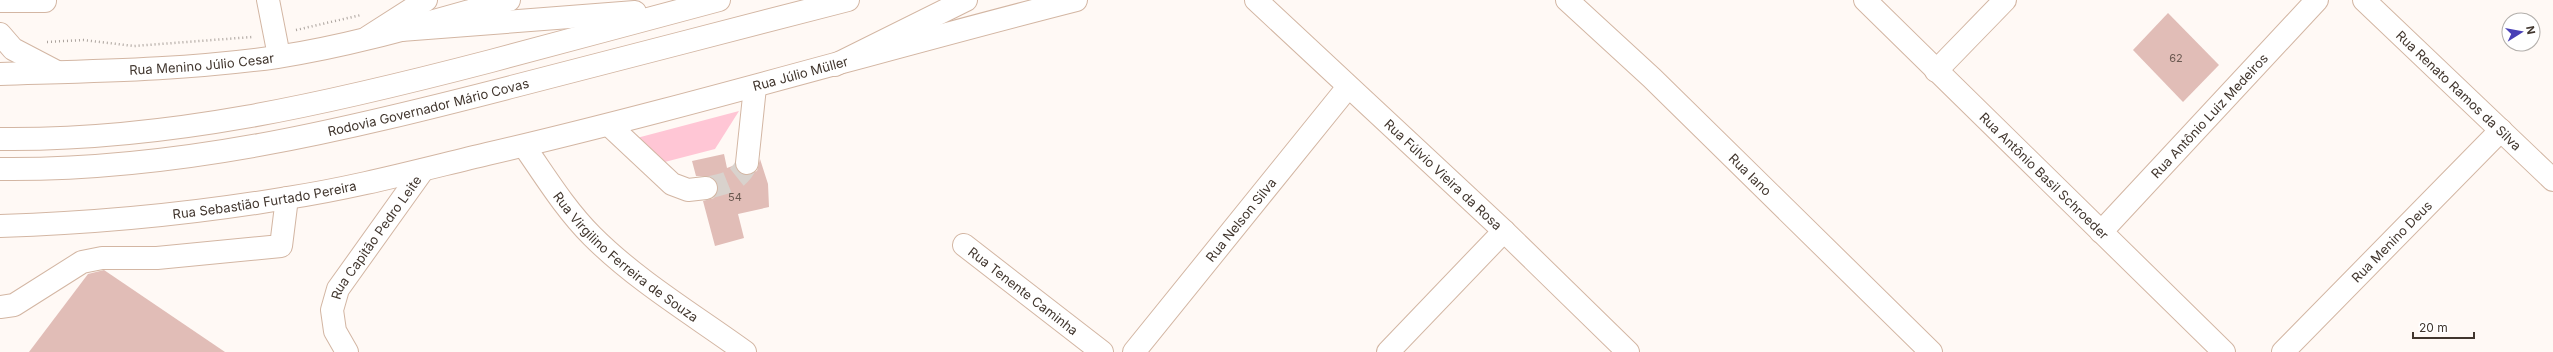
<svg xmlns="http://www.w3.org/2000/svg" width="2553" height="352" viewBox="0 0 2553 352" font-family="Inter,sans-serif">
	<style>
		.green { fill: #ffc6d5 }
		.building { fill: #e1bdb7 }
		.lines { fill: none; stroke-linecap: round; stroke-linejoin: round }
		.minor-tunnel { stroke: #d9d2cd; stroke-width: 22; stroke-dasharray: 22 11; stroke-linecap: butt }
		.minor-casing { stroke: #d3b6a3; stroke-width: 24 }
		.major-casing { stroke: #d3b6a3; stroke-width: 24 }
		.highway-casing { stroke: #d3b6a3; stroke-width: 24 }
		.path { stroke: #aaa29c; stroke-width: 2.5; stroke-dasharray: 1 3; stroke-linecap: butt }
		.minor { stroke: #fff; stroke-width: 22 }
		.major { stroke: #fff; stroke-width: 22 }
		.highway { stroke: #fff; stroke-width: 22 }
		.labels { text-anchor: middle; stroke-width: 3.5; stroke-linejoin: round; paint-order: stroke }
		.number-label { font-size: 11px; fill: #695850 }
		.street-label { font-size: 13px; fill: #41362e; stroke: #fff }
	</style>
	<rect width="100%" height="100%" fill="#fff9f5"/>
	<polygon class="green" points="739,111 715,149 657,164 633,139"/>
	<g class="building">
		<polygon points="2168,13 2219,65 2183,102 2133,50"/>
		<polygon points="724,154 727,168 735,165 739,173 745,175 757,171 760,159 768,184 769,207 738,214 744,238 715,246 703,201 714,198 718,186 711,177 696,176 692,161"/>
		<polygon points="104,270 225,352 29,352 88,274"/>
	</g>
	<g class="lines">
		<path class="minor-tunnel" d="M706 188C724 184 739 182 747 163"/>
		<defs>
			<g id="minor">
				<polyline points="268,0 279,56"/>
				<path id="s1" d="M1256 0 1504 231 1628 352"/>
				<path id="s2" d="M1567 0 1652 78 1931 352"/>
				<path id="s3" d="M1865 0 2224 352"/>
				<path id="s4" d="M2364 0 2553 180"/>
				<polyline points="0,1 45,1"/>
				<polyline points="0,34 13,49 57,72"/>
				<polyline points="368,37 426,0"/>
				<polyline points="1936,71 2005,0"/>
				<polyline points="609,125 672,184 688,190 706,188"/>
				<path id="s5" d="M524 146C545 176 565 209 592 236 637 281 694 315 745 352"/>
				<polyline points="747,163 755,87"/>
				<path id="s6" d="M2101 232 2317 0"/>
				<path id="s7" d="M964 245 1102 352"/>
				<polyline points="0,307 14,305 82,262 102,258 157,258 281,246 287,198"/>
				<path id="s8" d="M347 352 335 331 332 310 338 289 423 170"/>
				<path id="s9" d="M1134 352 1348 87"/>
				<polyline points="1388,352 1504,231"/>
				<path id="s10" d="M2283 352 2501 130"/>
			</g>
			<g id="major">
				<path id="s11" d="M0 74C93 71 185 70 277 57 356 45 433 21 509 0"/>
				<path id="s12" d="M0 226C96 223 192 214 287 198 354 188 420 170 487 154 685 108 879 50 1076 0"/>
			</g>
			<g id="highway">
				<polyline points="401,30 635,12"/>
				<polyline points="835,65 966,0"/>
				<path d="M0 139C168 141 330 103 491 61 567 40 643 21 719 0"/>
				<path id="s13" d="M0 169C177 171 345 130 515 86 626 57 737 29 848 0"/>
			</g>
		</defs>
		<use href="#minor" class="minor-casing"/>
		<use href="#major" class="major-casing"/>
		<use href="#highway" class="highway-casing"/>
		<g class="path">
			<polyline points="296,30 361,15"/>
			<polyline points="47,42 83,40 134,46 252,37"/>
		</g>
		<use href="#minor" class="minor"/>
		<use href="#major" class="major"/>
		<use href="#highway" class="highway"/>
	</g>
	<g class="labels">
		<g class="number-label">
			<text x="2176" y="62">62</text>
			<text x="735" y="201">54</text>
		</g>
		<g class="street-label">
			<text dy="5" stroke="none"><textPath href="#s11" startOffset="202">Rua Menino Júlio Cesar</textPath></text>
			<text dy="5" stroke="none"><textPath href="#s12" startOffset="817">Rua Júlio Müller</textPath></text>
			<text dy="5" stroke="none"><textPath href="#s4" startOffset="131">Rua Renato Ramos da Silva</textPath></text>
			<text dy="5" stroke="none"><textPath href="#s13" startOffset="434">Rodovia Governador Mário Covas</textPath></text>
			<text dy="5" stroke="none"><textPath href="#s6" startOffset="159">Rua Antônio Luiz Medeiros</textPath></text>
			<text dy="5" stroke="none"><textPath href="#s1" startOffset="256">Rua Fúlvio Vieira da Rosa</textPath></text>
			<text dy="5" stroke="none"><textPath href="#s2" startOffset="253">Rua Iano</textPath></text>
			<text dy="5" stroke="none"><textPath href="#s3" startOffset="251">Rua Antônio Basil Schroeder</textPath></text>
			<text dy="5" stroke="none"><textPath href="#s12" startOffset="266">Rua Sebastião Furtado Pereira</textPath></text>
			<text dy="5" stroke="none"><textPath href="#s9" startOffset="170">Rua Nelson Silva</textPath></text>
			<text dy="5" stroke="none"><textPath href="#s8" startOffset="131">Rua Capitão Pedro Leite</textPath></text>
			<text dy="5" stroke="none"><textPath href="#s10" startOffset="155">Rua Menino Deus</textPath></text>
			<text dy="5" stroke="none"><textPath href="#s5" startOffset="152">Rua Virgilino Ferreira de Souza</textPath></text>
			<text dy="5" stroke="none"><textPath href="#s7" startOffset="75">Rua Tenente Caminha</textPath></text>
		</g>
	</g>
	<g transform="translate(2521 32) rotate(79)"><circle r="19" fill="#ffffff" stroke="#b3afab"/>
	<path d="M0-3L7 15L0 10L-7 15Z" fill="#483fb6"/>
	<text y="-6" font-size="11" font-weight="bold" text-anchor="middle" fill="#41362e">N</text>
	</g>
	<path d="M2413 332v6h61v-6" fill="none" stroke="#41362e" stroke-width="2"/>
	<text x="2419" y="332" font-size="12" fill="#41362e" stroke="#ffffff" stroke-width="3" paint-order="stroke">20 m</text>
</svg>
